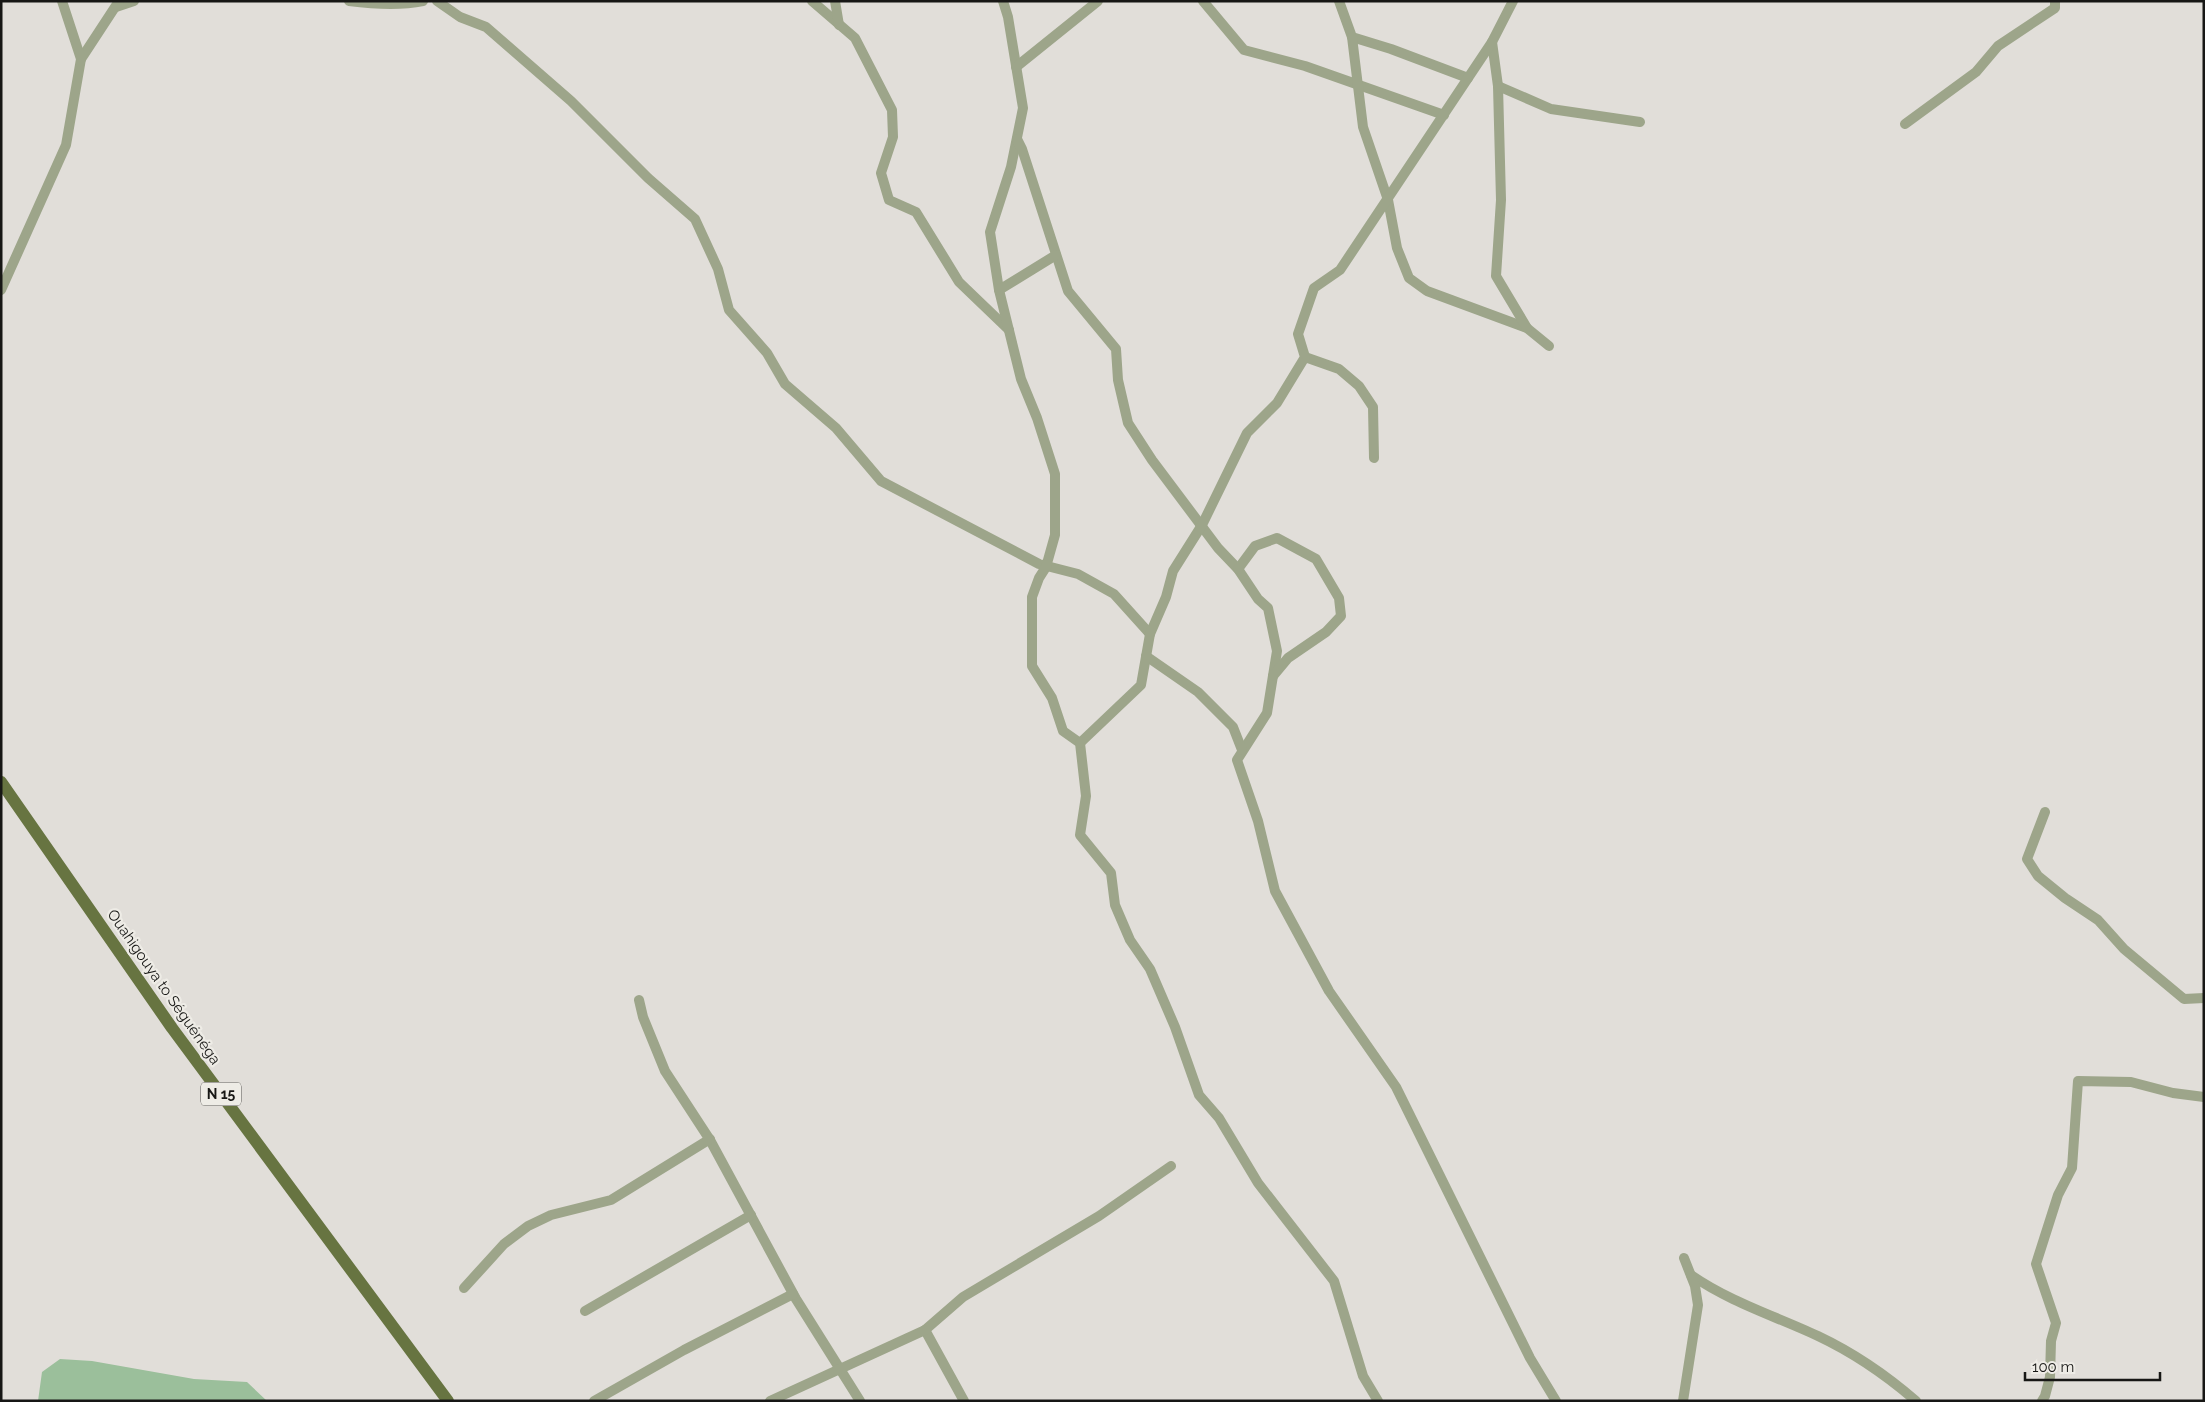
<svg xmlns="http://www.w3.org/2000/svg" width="2205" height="1402" viewBox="0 0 2205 1402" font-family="Raleway,sans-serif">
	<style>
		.green { fill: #9bbf9b }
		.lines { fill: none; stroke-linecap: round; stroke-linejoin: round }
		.minor { stroke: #9da58a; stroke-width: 10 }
		.major { stroke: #677441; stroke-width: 12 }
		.labels { text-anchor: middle; stroke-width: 4.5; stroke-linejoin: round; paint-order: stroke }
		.shield { fill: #eeece6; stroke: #585754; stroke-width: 1 }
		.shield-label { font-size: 14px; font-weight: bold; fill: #171715 }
		.street-label { font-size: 15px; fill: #171715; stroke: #eeece6 }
	</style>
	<rect width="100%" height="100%" fill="#e1ded9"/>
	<polygon class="green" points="60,1359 92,1361 194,1379 247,1382 267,1401 38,1401 42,1372"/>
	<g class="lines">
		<g class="minor">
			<path d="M349 1C373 4 399 6 423 1"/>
			<polyline points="437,1 460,17 486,27 571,101 648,178 695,219 718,269 729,310 767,353 785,384 836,428 881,481 1039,564 1078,574 1114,594 1150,634"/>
			<polyline points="812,1 855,38 892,110 893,137 881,173 889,200 916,212 959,282 1009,330"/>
			<polyline points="835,1 839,25"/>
			<polyline points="1003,1 1008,17 1023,108 1011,167 990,232 999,290 1021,379 1037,418 1055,474 1055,535 1046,567 1039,578 1032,597 1032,666 1052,698 1063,731 1080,743 1086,796 1080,835 1111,873 1115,905 1130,940 1150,969 1175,1027 1199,1095 1219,1118 1258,1183 1334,1281 1363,1376 1378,1401"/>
			<polyline points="1203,1 1244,50 1305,66 1444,115"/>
			<polyline points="1339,1 1352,37 1391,49 1468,78"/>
			<polyline points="116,7 134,1"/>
			<polyline points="1352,37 1363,127 1388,200 1397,248 1409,278 1427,291 1527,328 1549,346"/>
			<polyline points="1492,42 1498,86 1501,200 1496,276 1527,328"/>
			<polyline points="81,59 119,1"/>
			<polyline points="1016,67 1098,1"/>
			<polyline points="1498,86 1551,109 1640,122"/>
			<polyline points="1905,124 1976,72 1998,46 2055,8 2055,1"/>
			<polyline points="1017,139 1022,149 1068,291 1116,349 1118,380 1128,423 1152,460 1218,548 1238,569 1258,599 1268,608 1277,651 1267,713 1237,760 1258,821 1275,891 1329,991 1396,1087 1530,1358 1556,1401"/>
			<polyline points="1,290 66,145 81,59 62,1"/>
			<polyline points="999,290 1056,255"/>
			<polyline points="1305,357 1339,369 1359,386 1373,407 1374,458"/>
			<polyline points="1238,569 1255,546 1277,538 1316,559 1339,598 1341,616 1326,632 1288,658 1273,676"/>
			<polyline points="1146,656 1198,692 1233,727 1242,750"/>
			<polyline points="1080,743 1141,685 1150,634 1166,597 1173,571 1202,525 1247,433 1277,403 1305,357 1298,334 1314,288 1340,270 1492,42 1513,1"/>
			<polyline points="2045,812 2027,859 2038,876 2065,898 2098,920 2124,949 2184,999 2204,998"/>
			<polyline points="639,1000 643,1017 665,1071 710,1140 796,1299 860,1401"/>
			<path d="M1691 1275C1730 1302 1775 1316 1818 1336 1854 1353 1886 1375 1916 1401"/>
			<polyline points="464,1288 504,1244 528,1226 551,1215 611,1200 710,1139"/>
			<polyline points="585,1311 751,1215"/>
			<polyline points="925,1330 964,1401"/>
			<polyline points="594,1401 684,1350 793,1294"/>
			<polyline points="770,1401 925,1330 963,1297 1099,1216 1171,1166"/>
			<polyline points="1683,1401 1698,1305 1695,1286 1684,1258"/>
			<polyline points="2042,1401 2045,1396 2050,1377 2051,1341 2056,1323 2036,1264 2058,1195 2072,1168 2078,1081 2131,1082 2173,1093 2204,1097"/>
		</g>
		<polyline class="major" points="1,782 172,1028 448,1401"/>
	</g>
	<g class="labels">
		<rect class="shield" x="201" y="1082.5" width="40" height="23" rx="4"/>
		<g class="shield-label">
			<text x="221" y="1099">N 15</text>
		</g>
		<g class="street-label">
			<text transform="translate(164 987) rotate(55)" y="5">Ouahigouya to Séguénéga</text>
		</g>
	</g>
	<rect width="2205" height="1402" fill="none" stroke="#171715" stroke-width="5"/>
	<path d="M2025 1372v8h135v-8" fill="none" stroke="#171715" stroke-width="2.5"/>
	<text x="2032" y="1372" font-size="15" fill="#171715" stroke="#eeece6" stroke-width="4" paint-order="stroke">100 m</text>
</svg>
